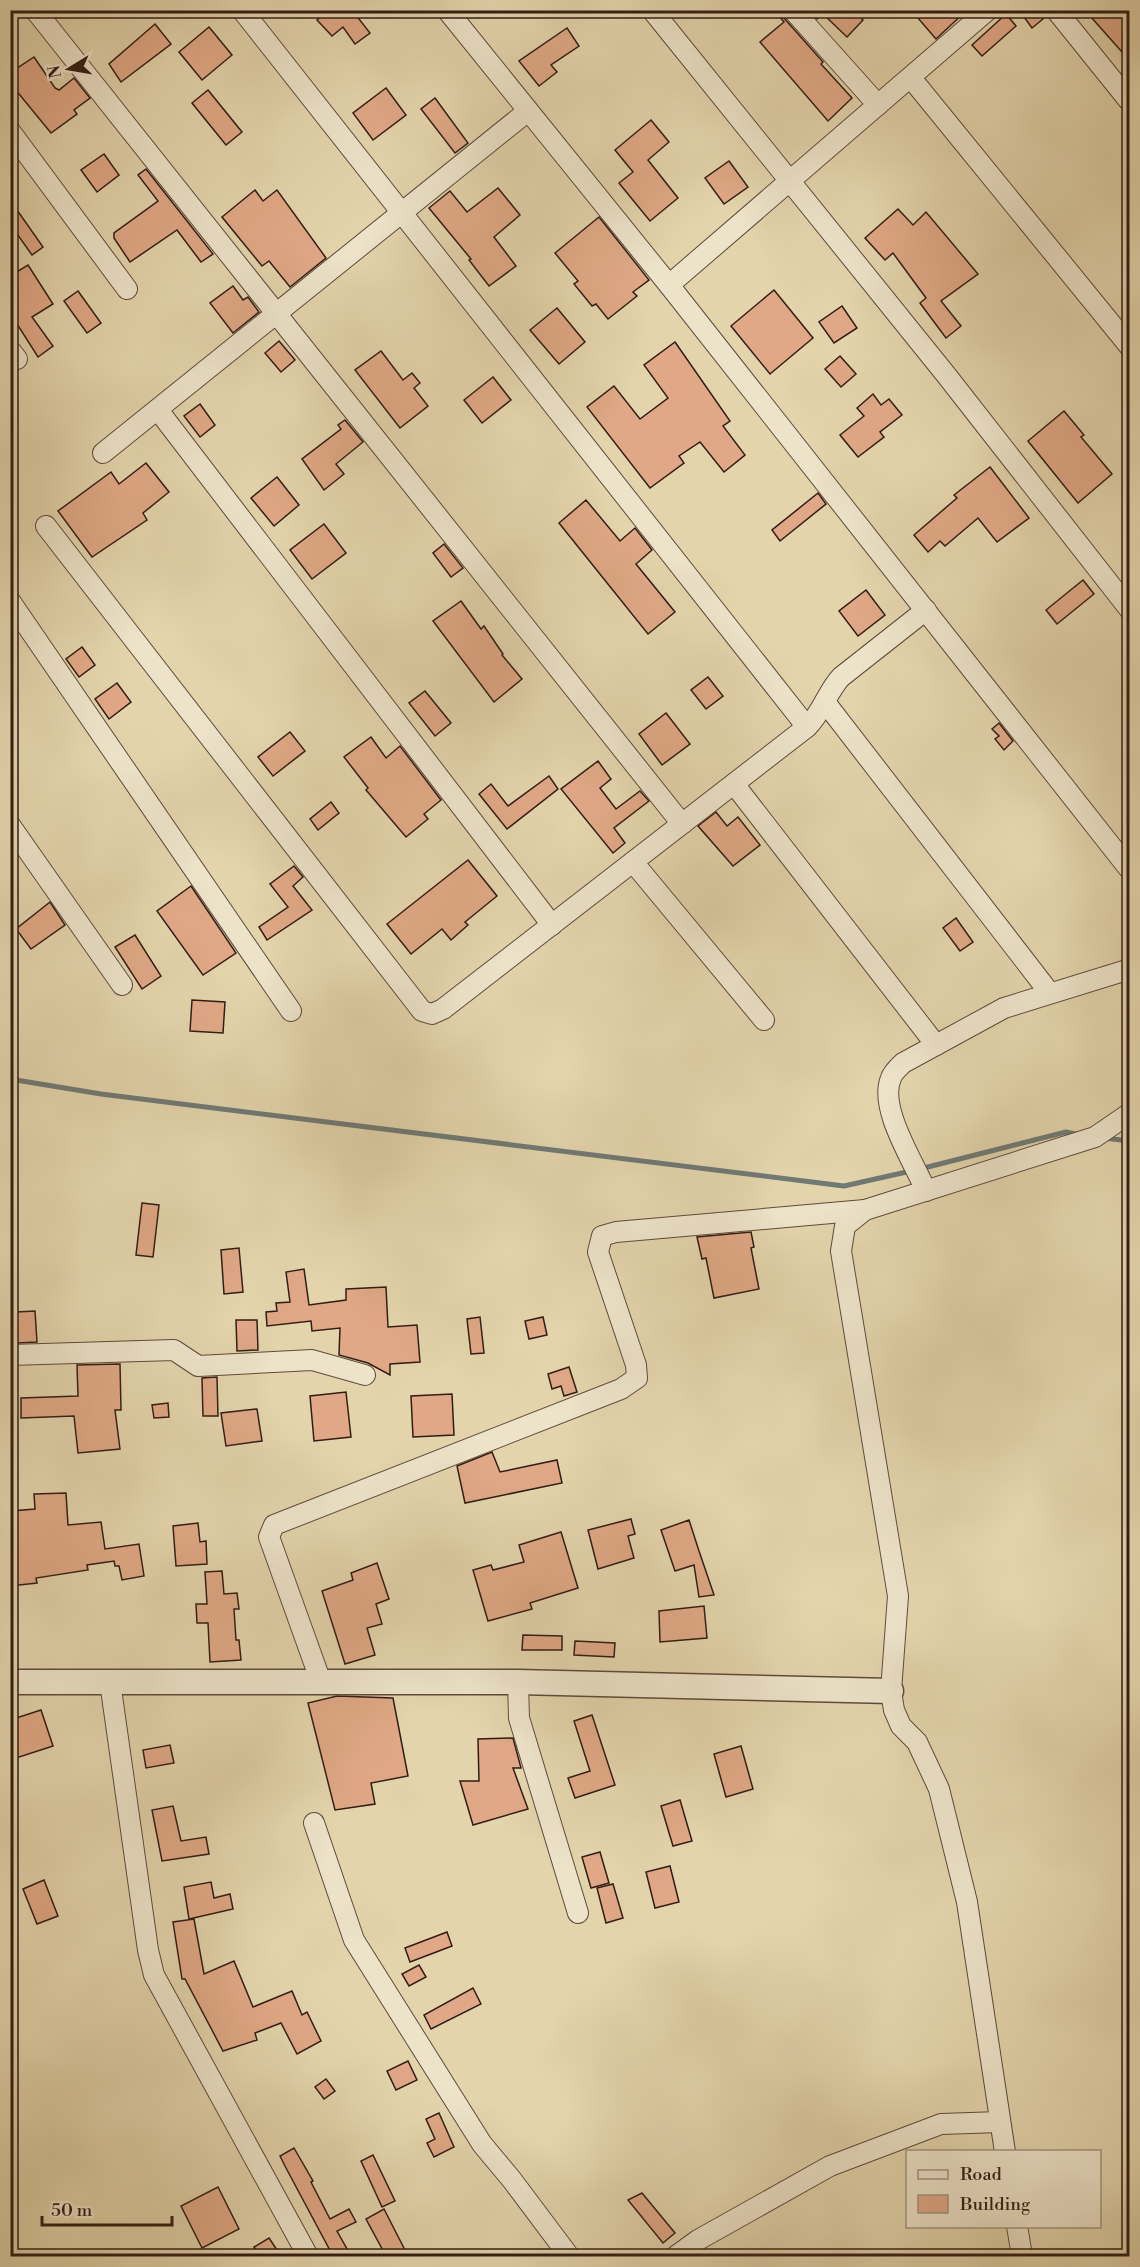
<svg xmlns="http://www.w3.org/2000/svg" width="1140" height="2267" viewBox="0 0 1140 2267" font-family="'Libre Bodoni',serif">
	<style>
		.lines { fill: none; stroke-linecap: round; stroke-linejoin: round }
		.stream { stroke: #707974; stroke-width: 5 }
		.building { fill: #e0a886; stroke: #321d15; stroke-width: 1.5 }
		.minor-casing { stroke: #5e4b3b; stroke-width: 22 }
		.tertiary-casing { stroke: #5e4b3b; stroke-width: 27 }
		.minor { stroke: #ede3c9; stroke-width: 20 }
		.tertiary { stroke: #ede3c9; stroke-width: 24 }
	</style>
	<rect width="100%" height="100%" fill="#e3d4ac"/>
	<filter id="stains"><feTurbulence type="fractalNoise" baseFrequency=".00333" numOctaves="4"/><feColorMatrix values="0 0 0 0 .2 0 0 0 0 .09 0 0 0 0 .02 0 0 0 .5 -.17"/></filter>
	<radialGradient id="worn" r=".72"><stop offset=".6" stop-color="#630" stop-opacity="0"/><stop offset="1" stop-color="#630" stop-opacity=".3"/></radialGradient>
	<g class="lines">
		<g class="stream">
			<polyline points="10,1079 101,1094 844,1186 911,1171"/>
			<polyline points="1104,1138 1130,1141"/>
			<polyline points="920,1169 1066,1132 1080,1135"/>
		</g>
	</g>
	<g class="building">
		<polygon points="328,10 352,10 370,33 355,44 343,27 332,36 317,20"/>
		<polygon points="774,10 781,10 784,18 823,62 821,64 852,98 828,121 760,42 784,22"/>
		<polygon points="810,10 853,10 863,20 847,37 823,14 817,19"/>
		<polygon points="911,10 967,10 936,39"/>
		<polygon points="1019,10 1036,10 1043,19 1032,28"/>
		<polygon points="1099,10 1130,10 1130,61 1091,17"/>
		<polygon points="1006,14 1016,26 982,56 972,45"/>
		<polygon points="155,24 171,44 121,82 109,64"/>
		<polygon points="209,27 232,55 202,80 179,52"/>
		<polygon points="567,28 579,46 551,65 557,72 539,86 519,61"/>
		<polygon points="34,57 55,88 59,90 74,78 90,98 74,110 77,114 51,133 10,83 10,73"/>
		<polygon points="386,88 406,115 373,140 353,113"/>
		<polygon points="208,90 242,132 226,145 192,103"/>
		<polygon points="435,98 468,143 455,153 421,109"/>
		<polygon points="651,120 669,142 648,160 678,198 650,221 619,183 633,172 615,150"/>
		<polygon points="104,154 119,175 97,192 81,170"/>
		<polygon points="729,161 748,187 724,204 705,178"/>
		<polygon points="146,169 213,254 201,262 177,230 130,262 114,238 114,233 158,201 138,175"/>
		<polygon points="498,188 520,215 494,237 516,266 489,286 469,260 471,259 429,208 450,191 467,212"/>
		<polygon points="255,190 263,201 277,190 326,258 290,287 269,261 262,266 222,217"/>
		<polygon points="10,200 43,247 32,255 10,224"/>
		<polygon points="898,209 913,225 926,212 978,274 941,301 961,326 946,338 920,303 926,298 893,253 885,260 865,238"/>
		<polygon points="599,217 649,280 633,292 637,296 608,319 596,304 592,306 574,284 578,281 555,253"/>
		<polygon points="28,265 53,304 32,317 53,346 38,357 10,313 10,276"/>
		<polygon points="233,286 243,300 248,297 259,312 233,333 210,303"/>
		<polygon points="774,290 813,338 770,374 731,326"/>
		<polygon points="78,291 101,323 87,333 64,301"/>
		<polygon points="842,306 857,328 834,343 819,322"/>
		<polygon points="557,308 585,342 559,364 530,330"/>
		<polygon points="279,341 295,360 281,372 265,353"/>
		<polygon points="675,342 730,421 723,426 745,455 724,472 700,442 679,456 684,463 650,488 587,407 614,386 640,419 668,398 644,365"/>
		<polygon points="381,351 403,380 412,373 420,383 414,388 428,406 400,428 355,370"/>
		<polygon points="840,356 856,374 841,387 825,369"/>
		<polygon points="493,377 511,400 482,423 464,400"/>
		<polygon points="873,394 881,405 889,399 902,415 880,432 884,437 858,457 840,435 864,416 857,408"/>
		<polygon points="200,404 215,425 200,437 184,416"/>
		<polygon points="1064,411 1084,435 1081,437 1112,474 1078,503 1028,441"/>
		<polygon points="345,420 363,442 336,464 344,474 324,490 302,459 341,429 338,425"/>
		<polygon points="146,463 169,492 143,513 147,520 92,557 58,511 111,472 119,484"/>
		<polygon points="990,467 1029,518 997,542 978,518 945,546 940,541 928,552 914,535 957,498 954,495"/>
		<polygon points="277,477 299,505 274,526 251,498"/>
		<polygon points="818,493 826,504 780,541 772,530"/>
		<polygon points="586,500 620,541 635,528 652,550 636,564 675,612 648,634 559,523"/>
		<polygon points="324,524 346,553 312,579 290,550"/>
		<polygon points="444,544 463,568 451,577 433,553"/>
		<polygon points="1083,580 1094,594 1057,624 1046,610"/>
		<polygon points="866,590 885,615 858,636 839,611"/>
		<polygon points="461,601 481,629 484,626 503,654 502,655 522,679 494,702 433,621"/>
		<polygon points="82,647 95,665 79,677 66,659"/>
		<polygon points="708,677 723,696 706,709 691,690"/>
		<polygon points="117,683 131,702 109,719 95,699"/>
		<polygon points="425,691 451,723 435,736 409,703"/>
		<polygon points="666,713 690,744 662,765 639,734"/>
		<polygon points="999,723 1013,741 1004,750 995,739 999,736 992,729"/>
		<polygon points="290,732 305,751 273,776 258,757"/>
		<polygon points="371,737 386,758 400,746 441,800 424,814 428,819 406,837 366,790 368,788 344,757"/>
		<polygon points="598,761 611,779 600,788 616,809 640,791 649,801 614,828 625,843 613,853 561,789"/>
		<polygon points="549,776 558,789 507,829 479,794 491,784 508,806"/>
		<polygon points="331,802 339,813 318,830 310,819"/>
		<polygon points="716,812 727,826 738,817 760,845 733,866 698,826"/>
		<polygon points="468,860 497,896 465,922 468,925 451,940 442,929 411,954 387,924"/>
		<polygon points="294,866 303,877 293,886 312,910 267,940 259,927 288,907 270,884"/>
		<polygon points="191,886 236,953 203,975 157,911"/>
		<polygon points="50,902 65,925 31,949 16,929"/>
		<polygon points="956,918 973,942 960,951 943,928"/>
		<polygon points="135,935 161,976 142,989 115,947"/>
		<polygon points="192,1000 225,1002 223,1033 190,1031"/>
		<polygon points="142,1203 159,1205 153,1257 136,1255"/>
		<polygon points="751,1232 754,1247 751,1248 759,1289 714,1298 706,1258 702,1259 697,1237"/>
		<polygon points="239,1248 243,1292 224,1294 221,1250"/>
		<polygon points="304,1269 309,1305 346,1300 346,1289 386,1287 388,1327 417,1325 420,1362 390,1364 390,1375 368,1363 339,1355 340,1328 312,1331 311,1321 267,1326 266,1312 277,1311 276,1303 290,1302 286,1272"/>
		<polygon points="35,1311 37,1342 17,1343 16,1312"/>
		<polygon points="480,1317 484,1353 471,1354 467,1319"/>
		<polygon points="543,1317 547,1335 529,1339 525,1321"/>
		<polygon points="236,1320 257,1320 258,1350 237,1351"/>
		<polygon points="120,1364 121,1410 115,1410 120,1449 78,1453 74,1416 21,1418 21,1398 78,1396 77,1365"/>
		<polygon points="569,1367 577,1392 564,1396 561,1386 552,1389 548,1374"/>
		<polygon points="217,1377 218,1416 203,1416 202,1378"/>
		<polygon points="346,1392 351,1437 314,1441 310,1396"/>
		<polygon points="452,1394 454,1435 413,1437 411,1396"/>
		<polygon points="168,1403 169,1417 154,1418 152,1405"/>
		<polygon points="257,1409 262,1441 226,1446 221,1413"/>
		<polygon points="492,1452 500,1472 557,1460 562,1483 465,1503 457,1466"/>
		<polygon points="66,1493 68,1525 101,1522 105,1549 139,1544 144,1576 122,1580 119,1566 115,1566 114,1561 87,1565 88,1570 36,1578 37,1583 10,1586 11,1511 35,1509 34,1494"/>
		<polygon points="631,1519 635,1534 628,1536 634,1558 598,1569 588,1530"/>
		<polygon points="689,1520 699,1551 714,1595 699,1597 694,1565 675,1571 661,1530"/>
		<polygon points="198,1523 200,1542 206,1541 207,1564 176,1566 173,1526"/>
		<polygon points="561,1532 578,1588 530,1603 532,1609 488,1621 473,1570 491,1565 493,1570 524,1562 519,1545"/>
		<polygon points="377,1563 389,1599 376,1604 382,1624 367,1628 375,1655 345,1664 322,1591 353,1580 351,1573"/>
		<polygon points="222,1571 224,1594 237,1593 239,1609 234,1609 236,1640 239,1640 241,1660 210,1662 208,1623 197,1623 196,1604 207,1604 205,1572"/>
		<polygon points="704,1606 707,1638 660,1642 659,1611"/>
		<polygon points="523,1635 562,1636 562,1650 522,1650"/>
		<polygon points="575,1641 615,1643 614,1657 574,1655"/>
		<polygon points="337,1696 393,1698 408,1776 371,1783 375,1804 335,1810 308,1703"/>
		<polygon points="41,1710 53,1746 10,1760 10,1720"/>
		<polygon points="592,1715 615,1785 575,1798 568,1778 590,1771 574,1721"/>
		<polygon points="513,1738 521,1768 513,1768 528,1809 473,1825 460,1781 479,1781 478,1739"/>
		<polygon points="170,1745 174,1763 146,1768 143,1750"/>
		<polygon points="741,1746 753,1789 726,1797 714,1754"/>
		<polygon points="680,1800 692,1841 673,1846 661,1806"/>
		<polygon points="173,1806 181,1841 206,1837 209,1854 162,1861 152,1810"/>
		<polygon points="600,1852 609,1883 591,1888 582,1857"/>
		<polygon points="670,1866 679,1902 655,1908 646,1872"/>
		<polygon points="44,1880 58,1916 37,1924 23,1889"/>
		<polygon points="211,1882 214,1898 230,1894 233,1909 189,1919 184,1887"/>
		<polygon points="613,1884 623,1918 606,1923 597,1888"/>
		<polygon points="194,1919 204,1974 234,1961 253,2007 292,1991 302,2015 307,2012 321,2041 297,2054 281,2023 255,2033 257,2040 223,2051 185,1979 182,1979 173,1922"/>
		<polygon points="447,1932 452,1946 410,1962 405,1948"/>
		<polygon points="419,1965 426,1977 409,1986 402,1974"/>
		<polygon points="473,1988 481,2004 431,2029 424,2015"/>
		<polygon points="408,2061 417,2080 396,2090 387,2071"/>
		<polygon points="326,2079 335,2091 324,2099 315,2087"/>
		<polygon points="439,2113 454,2147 434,2157 427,2143 435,2139 426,2119"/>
		<polygon points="294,2148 313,2181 311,2182 330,2219 349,2209 356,2222 337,2231 351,2256 333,2256 286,2168 280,2156"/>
		<polygon points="373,2155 395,2201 382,2207 361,2161"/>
		<polygon points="218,2187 239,2229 202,2248 181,2206"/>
		<polygon points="642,2193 675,2233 663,2243 628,2200"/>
		<polygon points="384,2209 408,2256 386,2256 366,2219"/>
		<polygon points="269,2238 281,2256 260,2256 254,2247"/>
	</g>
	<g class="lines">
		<defs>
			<g id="minor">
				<polyline points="35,10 682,824"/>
				<polyline points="242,10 807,727"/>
				<polyline points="447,10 669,285 1130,870"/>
				<polyline points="652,10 947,376 1130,610"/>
				<polyline points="793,10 878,105"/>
				<polyline points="1056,10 1130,102"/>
				<polyline points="911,78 1130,347"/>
				<polyline points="10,131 127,289"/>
				<polyline points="669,285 988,10"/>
				<polyline points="10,350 17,359"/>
				<polyline points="158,410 552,925"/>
				<polyline points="103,453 528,111"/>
				<path d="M46 526 422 1011 432 1014 443 1009 807 727C822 713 827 692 841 677L926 610"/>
				<polyline points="10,601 291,1011"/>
				<polyline points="825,702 1049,992"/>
				<polyline points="734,784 936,1045"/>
				<polyline points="10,825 122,985"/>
				<polyline points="633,862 764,1020"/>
				<path d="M926 1191C914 1162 878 1108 891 1078 893 1072 899 1067 903 1063L1004 1008 1130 969"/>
				<polyline points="10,1355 174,1350 198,1366 312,1360 365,1375"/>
				<polyline points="110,1682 148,1950 154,1975 308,2256"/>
				<polyline points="321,1682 269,1537 274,1525 621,1389 637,1378 636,1365 598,1252 602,1236 616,1232 865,1210"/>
				<polyline points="518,1682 519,1718 578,1913"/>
				<polyline points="314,1823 354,1940 482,2144 512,2180 569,2256"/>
				<polyline points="1005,2152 967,1902 939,1789 917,1742 901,1726 894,1710 891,1691 898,1596 841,1251 845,1226 865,1210 1095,1137 1130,1113"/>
				<polyline points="1017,2226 1022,2256"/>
				<polyline points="676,2256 698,2240 830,2166 941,2124 1000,2122"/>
			</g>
			<polyline id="tertiary" points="10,1682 518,1682 891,1691"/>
		</defs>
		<use href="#minor" class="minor-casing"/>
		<use href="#tertiary" class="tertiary-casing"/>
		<use href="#minor" class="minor"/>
		<use href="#tertiary" class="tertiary"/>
	</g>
	<rect width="1140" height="2267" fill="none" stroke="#e3d4ac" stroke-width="36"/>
	<rect x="12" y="12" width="1116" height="2243" fill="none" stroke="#321d15" stroke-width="3"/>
	<rect x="18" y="18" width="1104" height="2231" fill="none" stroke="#321d15" stroke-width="1.5"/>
	<rect x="906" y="2150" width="195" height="78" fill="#ede3c9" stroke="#a29481" stroke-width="1.5"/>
	<rect x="918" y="2170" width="30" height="9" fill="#ede3c9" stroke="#a29481" stroke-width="1.5"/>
	<text x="960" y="2180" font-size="18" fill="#321d15">Road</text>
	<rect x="918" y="2195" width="30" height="18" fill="#e0a886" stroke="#a29481" stroke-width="1.5"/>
	<text x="960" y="2210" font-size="18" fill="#321d15">Building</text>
	<g transform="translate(69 69) rotate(259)" stroke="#ede3c9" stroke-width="4.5" paint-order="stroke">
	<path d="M0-4.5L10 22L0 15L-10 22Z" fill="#321d15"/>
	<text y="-9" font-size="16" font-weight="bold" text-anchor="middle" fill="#321d15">N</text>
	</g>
	<path d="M42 2216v9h130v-9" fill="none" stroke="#321d15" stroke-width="3"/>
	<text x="51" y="2216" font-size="18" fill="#321d15" stroke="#ede3c9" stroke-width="4.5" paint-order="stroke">50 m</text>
	<rect width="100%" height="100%" filter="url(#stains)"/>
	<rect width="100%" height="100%" fill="url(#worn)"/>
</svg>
